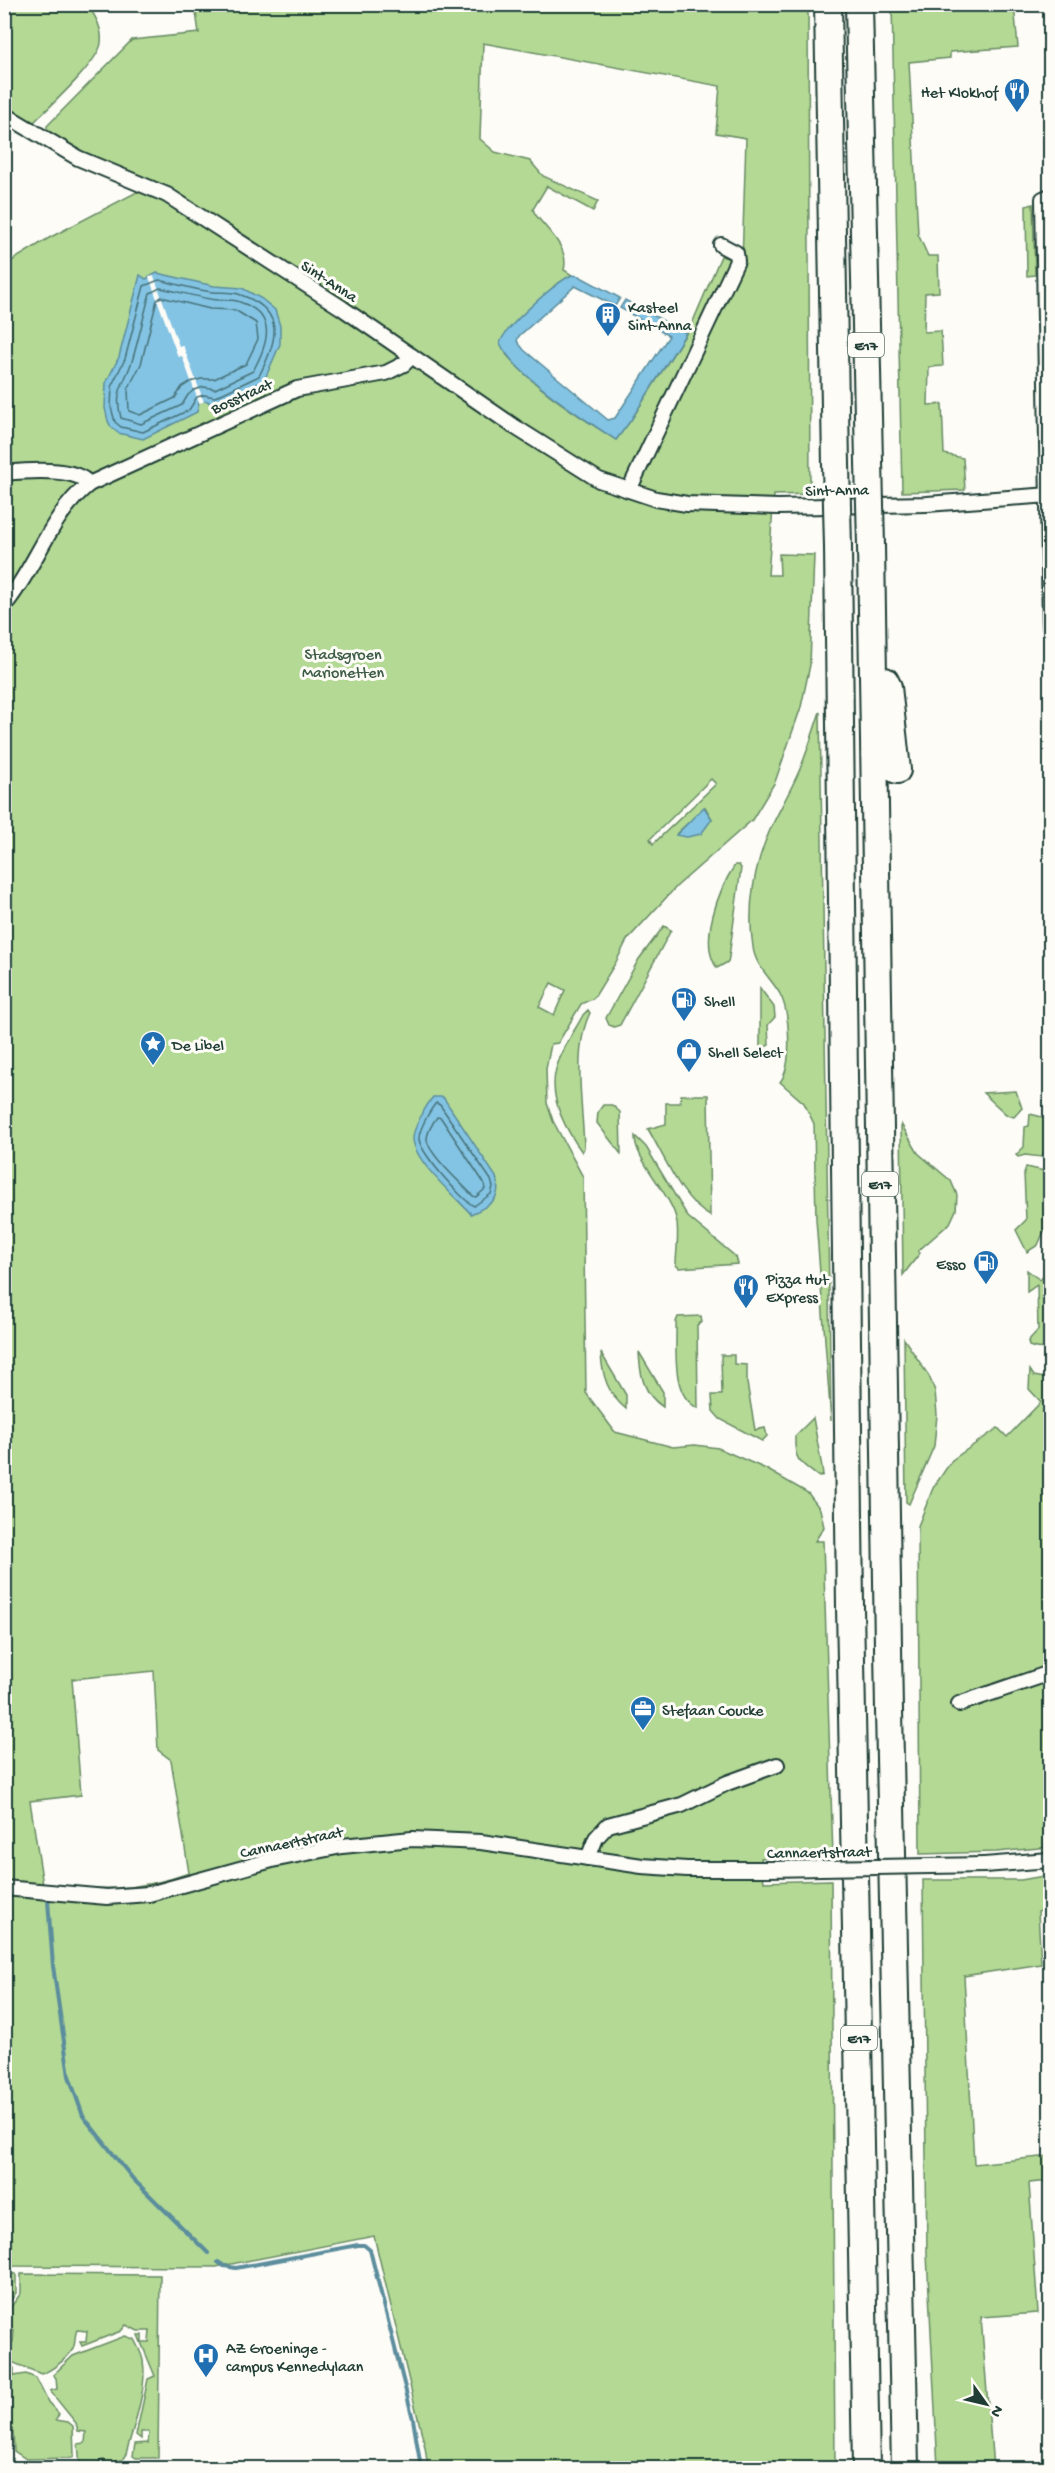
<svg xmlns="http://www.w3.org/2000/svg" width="1055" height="2473" viewBox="0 0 1055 2473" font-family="'Gochi Hand',sans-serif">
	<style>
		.green { fill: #b3d995; stroke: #698b64; stroke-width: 1.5; fill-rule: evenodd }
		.water { fill: #83c3e3; stroke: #5b8d9d; stroke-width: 1.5 }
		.pier { fill: #fdfcf7 }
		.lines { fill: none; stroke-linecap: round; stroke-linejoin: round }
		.shore { stroke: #47737a; stroke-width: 1.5 }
		.stream { stroke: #5b8d9d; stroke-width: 4 }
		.minor-casing { stroke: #1f3d34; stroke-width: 18 }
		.motorway-casing { stroke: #1f3d34; stroke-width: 30 }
		.minor { stroke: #fdfcf7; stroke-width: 14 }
		.motorway { stroke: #fdfcf7; stroke-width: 26 }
		.minor-bridge-casing { stroke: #1f3d34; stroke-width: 18; stroke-linecap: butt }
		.motorway-bridge-casing { stroke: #1f3d34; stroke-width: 30; stroke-linecap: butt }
		.minor-bridge { stroke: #fdfcf7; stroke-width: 14 }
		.motorway-bridge { stroke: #fdfcf7; stroke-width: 26 }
		.labels { text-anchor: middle; stroke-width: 6; stroke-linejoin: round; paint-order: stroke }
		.shield { fill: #fdfcf7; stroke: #62766e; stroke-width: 1.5 }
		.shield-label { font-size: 15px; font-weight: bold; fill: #1f3d34 }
		.poi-label { font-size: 16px; fill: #1f3d34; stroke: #fdfcf7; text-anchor: start }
		.street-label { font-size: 16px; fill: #1f3d34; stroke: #fdfcf7 }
		.park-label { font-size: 16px; fill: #3d5c47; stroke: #fdfcf7 }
	</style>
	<rect width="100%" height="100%" fill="#fdfcf7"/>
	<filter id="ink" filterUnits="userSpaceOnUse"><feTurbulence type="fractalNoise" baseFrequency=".0167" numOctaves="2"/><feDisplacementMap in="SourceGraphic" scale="12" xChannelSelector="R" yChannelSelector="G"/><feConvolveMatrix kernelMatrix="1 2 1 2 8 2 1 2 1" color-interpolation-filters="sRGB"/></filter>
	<g filter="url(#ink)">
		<g class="green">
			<path d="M4 5H88C95 16 103 29 101 43 99 62 47 109 31 125L5 104Z"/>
			<path d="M195 5H808L810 494 774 495 768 575H780L779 554 814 555 810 665 801 707 775 782 752 820 677 886 627 940 616 962 594 998 581 1004 558 1043 551 1044 546 1069 547 1103 553 1121 583 1177 586 1393 615 1432 673 1447 695 1445 718 1448 766 1469 808 1493 820 1509 824 1527 815 1541H823L833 1857 761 1858 764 1882 831 1880 835 2468H428L425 2447 374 2236 216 2267 5 2266V265L49 238 139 191 132 173 70 149 47 132V126L132 40 199 33ZM483 43 720 86 716 133 746 138 742 263 721 256 691 326 631 420 616 440C578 415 535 389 506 354L554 286 572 275 564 270C570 248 547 230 535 214L533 209 547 186 593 211 598 201 543 176 530 161 495 152 480 139ZM711 779 716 784 653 844 650 839ZM705 807 712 819 676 834ZM551 983 565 990 554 1015 539 1007ZM154 1671 158 1750 171 1760 189 1873C136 1892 98 1890 43 1885L30 1801 81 1795 72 1679Z"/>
			<polygon points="892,5 1014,5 1018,47 950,52 950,58 909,62 918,234 928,256 938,256 939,292 925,293 924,332 941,331 943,366 929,367 928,405 942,404 944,454 963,458 965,490 902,492"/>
			<polygon points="1033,204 1035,275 1027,276 1026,206"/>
			<path d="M820 712 831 1421 816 1219 814 1124 804 1103 780 1082C793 1066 790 1012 780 994 771 978 755 966 753 947 747 908 754 865 770 830 780 808 793 787 802 764 809 747 814 729 820 712Z"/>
			<path d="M735 865H739L741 868 729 957 728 962 717 968C698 942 719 889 735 865Z"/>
			<polygon points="664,926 671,930 620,1025 614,1027 609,1025 606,1018 639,959"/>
			<polygon points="760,988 774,1007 775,1017 768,1025 769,1045 763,1048 760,1047"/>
			<path d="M588 1010 590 1013C572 1049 583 1107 584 1148L582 1152C566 1130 548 1098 556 1069 561 1050 574 1032 583 1015Z"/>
			<polygon points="1016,1091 1022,1108 1014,1117 1007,1115 983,1093"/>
			<path d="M681 1095H708L710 1216C682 1201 664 1156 648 1129L666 1124V1103H680Z"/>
			<polygon points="603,1105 612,1105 620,1112 621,1154 597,1123 598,1112"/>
			<polygon points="1030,1114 1046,1118 1050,1123 1050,1134 1042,1157 1025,1155 1018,1157 1016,1155 1024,1147 1025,1127 1029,1126"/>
			<polygon points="901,1124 918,1153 951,1181 957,1195 956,1210 950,1223 918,1251 920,1253 903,1275"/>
			<path d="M635 1136 646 1147 688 1217 736 1257 738 1264 679 1268 676 1265C676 1251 680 1232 676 1218 670 1193 634 1159 635 1136Z"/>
			<polygon points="1026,1167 1045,1171 1045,1229 1038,1245 1027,1252 1016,1230 1026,1220 1024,1173"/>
			<path d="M1050 1269V1346C1044 1349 1036 1349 1029 1346L1028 1341 1038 1330 1037 1285 1027 1292V1270L1040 1280Z"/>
			<path d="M701 1316 702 1322 697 1325 698 1408C670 1396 677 1347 676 1322L678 1317Z"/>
			<polygon points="904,1339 929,1376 935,1391 937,1415 934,1446 909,1504 906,1502"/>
			<path d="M639 1352 663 1392V1407C643 1394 640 1374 639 1352Z"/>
			<path d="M601 1353 626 1395V1409C608 1394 602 1376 601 1353Z"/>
			<polygon points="721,1355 734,1355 734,1364 747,1365 747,1383 755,1430 765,1428 767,1436 762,1441 720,1419 713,1411 712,1395 722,1395"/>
			<polygon points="1030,1370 1034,1376 1050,1379 1050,1847 996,1852 920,1854 918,1526 933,1488 952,1460 998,1428 1007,1437 1041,1402 1029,1389"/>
			<path d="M813 1418 822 1467 823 1475 819 1477C799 1462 794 1461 795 1436Z"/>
			<polygon points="1050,1875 1050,1908 1038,1912 1041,1964 964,1976 974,2164 1050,2156 1050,2181 1029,2183 1038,2313 981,2317 993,2468 938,2468 927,2254 923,1880 1021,1880"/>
			<polygon points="5,2274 16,2274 16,2293 5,2308"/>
			<path d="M21 2274 160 2275 158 2458H136L133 2456 135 2444 148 2443 149 2432H141V2439L136 2435 148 2379 155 2376 138 2335H142V2342H149L150 2331H138L126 2325 121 2331 82 2346 80 2342H86L87 2331 77 2330C74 2336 76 2343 73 2349 67 2359 51 2371 41 2374L9 2361 7 2358V2342H13L14 2331 6 2330 8 2311 21 2293Z"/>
			<path d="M125 2336 134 2339C137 2346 142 2353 143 2361 148 2388 133 2427 126 2454L122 2460 105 2464 104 2460 99 2461V2465H80L78 2444 85 2443 86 2432 78 2431 76 2423 50 2391 57 2389 56 2378 53 2375 73 2356Z"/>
			<polygon points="9,2367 14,2368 14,2376 26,2374 36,2378 48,2402 59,2414 56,2420 68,2422 73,2426 74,2455 72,2458 26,2459 14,2451 13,2432 6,2431 7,2368"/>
		</g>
		<g class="water">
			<polygon points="157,273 214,286 242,288 262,299 275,310 280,326 280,344 264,381 211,405 208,401 199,402 197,412 143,439 118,433 111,427 108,421 105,408 106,383 119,357 140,275 146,279"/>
			<path d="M572 275 579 276 620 298 615 306 575 286 519 336 517 341 524 350 608 420 615 418 669 336 620 308 625 300 686 333 631 420 616 440C586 420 514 375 500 343 505 327 556 282 572 275Z"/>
			<polygon points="704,807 712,819 701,834 687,837 676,835"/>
			<path d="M433 1097H443L496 1177C503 1200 489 1206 471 1214 455 1196 415 1163 413 1139 412 1130 427 1104 433 1097Z"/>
		</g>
		<polygon class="pier" points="154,276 179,346 183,345 204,402 199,403 182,356 178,357 149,277"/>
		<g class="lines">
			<g class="shore">
				<path d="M159 280C177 284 195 290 213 292 222 293 232 291 241 295 287 311 277 342 259 376L215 397 204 395 197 397 189 410 143 432 121 427 115 422 111 407 112 385 125 359 144 286Z"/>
				<path d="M160 288C176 291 193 296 210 299 219 301 228 299 237 301 278 314 269 342 253 371L215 389 204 387 194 390 188 395 182 405 141 424 121 418C113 389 126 383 133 358 139 337 144 315 150 293Z"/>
				<polygon points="161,297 210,309 235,310 256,323 258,339 246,364 214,379 201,379 190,382 182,387 175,398 140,415 129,411 128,389 141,364 157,300"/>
				<path d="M436 1103 440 1105 491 1180 493 1187 491 1194 474 1206C463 1201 417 1150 419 1137 420 1128 430 1110 436 1103Z"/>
				<path d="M437 1117 441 1118 484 1183 485 1189 476 1197 473 1196C463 1185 427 1153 427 1139 427 1133 433 1122 437 1117Z"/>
			</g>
			<g class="stream">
				<polyline points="48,1901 53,1966 69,2076 83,2116 133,2179 208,2253"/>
				<polyline points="218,2262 224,2266 236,2268 358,2245 364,2245 370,2250 413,2419 421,2468"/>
			</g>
			<defs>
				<g id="minor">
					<polyline points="4,114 78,158 167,195 342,308 515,427 599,480 656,499 687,504 778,507 927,504 1050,495"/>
					<polyline points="1050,196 1043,199 1050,626"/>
					<path d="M4 473C25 471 75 466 89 484"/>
					<polyline points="629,490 737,261 736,253 721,245"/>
					<path d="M4 606C36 568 49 516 89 484L297 389 386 373 404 364 412 356"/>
					<polyline points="959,1704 1050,1673"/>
					<polyline points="588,1858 596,1838 608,1825 682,1805 727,1783 777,1765"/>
					<polyline points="984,1865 1050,1860"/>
					<polyline points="4,1888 107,1897 149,1894 272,1860 342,1846 412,1839 481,1842 642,1866 687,1869 768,1869"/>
				</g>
				<g id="motorway">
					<polyline points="828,4 836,464"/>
					<polyline points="859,4 869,462"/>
					<polyline points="871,546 889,1711 905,2468"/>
					<polyline points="838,547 850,1607 866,2468"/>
					<polyline points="885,681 888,687 897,770"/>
				</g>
			</defs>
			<use href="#minor" class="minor-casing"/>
			<use href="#motorway" class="motorway-casing"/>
			<use href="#minor" class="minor"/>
			<use href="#motorway" class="motorway"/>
			<defs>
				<polyline id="minor-bridge" points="768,1869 984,1865"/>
				<g id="motorway-bridge">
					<polyline points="869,462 871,546"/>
					<polyline points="836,464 838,547"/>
				</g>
			</defs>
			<use href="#minor-bridge" class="minor-bridge-casing"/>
			<use href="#motorway-bridge" class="motorway-bridge-casing"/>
			<use href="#minor-bridge" class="minor-bridge"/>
			<use href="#motorway-bridge" class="motorway-bridge"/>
		</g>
	</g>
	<defs>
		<symbol id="restaurant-pin" viewBox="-11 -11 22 30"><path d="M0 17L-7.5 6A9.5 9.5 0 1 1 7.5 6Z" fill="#1f6fb2" stroke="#fdfcf7"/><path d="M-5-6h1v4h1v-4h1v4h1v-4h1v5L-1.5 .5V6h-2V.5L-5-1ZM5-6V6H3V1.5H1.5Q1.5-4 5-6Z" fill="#fff"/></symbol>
		<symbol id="building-pin" viewBox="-11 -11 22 30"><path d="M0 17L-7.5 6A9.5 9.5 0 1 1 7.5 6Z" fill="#1f6fb2" stroke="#fdfcf7"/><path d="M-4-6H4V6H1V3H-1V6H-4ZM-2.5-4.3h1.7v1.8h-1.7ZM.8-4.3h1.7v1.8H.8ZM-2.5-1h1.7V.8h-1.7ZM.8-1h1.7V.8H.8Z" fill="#fff"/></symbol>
		<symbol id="fuel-pin" viewBox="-11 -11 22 30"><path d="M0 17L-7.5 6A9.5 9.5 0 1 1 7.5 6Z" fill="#1f6fb2" stroke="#fdfcf7"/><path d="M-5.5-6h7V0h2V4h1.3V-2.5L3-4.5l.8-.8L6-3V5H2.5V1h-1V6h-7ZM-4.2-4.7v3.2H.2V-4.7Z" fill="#fff"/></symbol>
		<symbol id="sight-pin" viewBox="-11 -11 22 30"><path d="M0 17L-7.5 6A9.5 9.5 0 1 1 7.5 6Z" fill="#1f6fb2" stroke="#fdfcf7"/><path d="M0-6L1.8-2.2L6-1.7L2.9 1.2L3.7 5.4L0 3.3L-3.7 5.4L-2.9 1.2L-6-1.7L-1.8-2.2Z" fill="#fff"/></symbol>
		<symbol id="shop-pin" viewBox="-11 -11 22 30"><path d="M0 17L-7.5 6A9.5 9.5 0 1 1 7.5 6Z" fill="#1f6fb2" stroke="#fdfcf7"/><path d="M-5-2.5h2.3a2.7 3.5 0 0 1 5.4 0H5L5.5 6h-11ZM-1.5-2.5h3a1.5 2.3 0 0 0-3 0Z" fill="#fff"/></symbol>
		<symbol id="office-pin" viewBox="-11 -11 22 30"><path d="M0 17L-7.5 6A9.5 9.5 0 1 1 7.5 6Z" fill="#1f6fb2" stroke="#fdfcf7"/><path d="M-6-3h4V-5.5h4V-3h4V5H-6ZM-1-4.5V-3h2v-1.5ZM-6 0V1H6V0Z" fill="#fff"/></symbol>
		<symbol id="hospital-pin" viewBox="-11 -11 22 30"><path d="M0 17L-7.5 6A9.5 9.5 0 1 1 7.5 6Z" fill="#1f6fb2" stroke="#fdfcf7"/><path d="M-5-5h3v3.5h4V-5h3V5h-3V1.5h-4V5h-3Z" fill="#fff"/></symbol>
	</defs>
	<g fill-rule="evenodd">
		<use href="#restaurant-pin" x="1002" y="76" width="30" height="40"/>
		<use href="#building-pin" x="593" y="300" width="30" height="40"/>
		<use href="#fuel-pin" x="669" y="985" width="30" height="40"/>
		<use href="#sight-pin" x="138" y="1029" width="30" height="40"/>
		<use href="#shop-pin" x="674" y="1036" width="30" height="40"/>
		<use href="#fuel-pin" x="971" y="1248" width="30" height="40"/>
		<use href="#restaurant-pin" x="731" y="1272" width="30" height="40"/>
		<use href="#office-pin" x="628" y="1694" width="30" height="40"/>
		<use href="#hospital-pin" x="191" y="2341" width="30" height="40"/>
	</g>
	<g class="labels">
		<g class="shield">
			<rect x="848" y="333" width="36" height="24" rx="4.5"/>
			<rect x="862" y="1172" width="36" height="24" rx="4.5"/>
			<rect x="841" y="2026" width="36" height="24" rx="4.5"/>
		</g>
		<g class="shield-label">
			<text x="866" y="350">E17</text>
			<text x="880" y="1189">E17</text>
			<text x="859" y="2043">E17</text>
		</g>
		<g class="poi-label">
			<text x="998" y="97" text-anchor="end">Het Klokhof</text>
			<text x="628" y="312">Kasteel<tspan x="628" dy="18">Sint-Anna</tspan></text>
			<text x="704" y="1006">Shell</text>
			<text x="172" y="1050">De Libel</text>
			<text x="708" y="1057">Shell Select</text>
			<text x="966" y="1269" text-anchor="end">Esso</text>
			<text x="766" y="1284">Pizza Hut<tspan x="766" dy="18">Express</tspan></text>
			<text x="662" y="1715">Stefaan Coucke</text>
			<text x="226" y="2353">AZ Groeninge -<tspan x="226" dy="18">campus Kennedylaan</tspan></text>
		</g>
		<g class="street-label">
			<text transform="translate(330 280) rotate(33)" y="6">Sint-Anna</text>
			<text transform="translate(241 395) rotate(-24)" y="6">Bosstraat</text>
			<text transform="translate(837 489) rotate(-1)" y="6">Sint-Anna</text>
			<text transform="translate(291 1841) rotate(-12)" y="6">Cannaertstraat</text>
			<text transform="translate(819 1851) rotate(-1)" y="6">Cannaertstraat</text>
		</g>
		<g class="park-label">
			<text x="343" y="659">Stadsgroen<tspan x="343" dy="18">Marionetten</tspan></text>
		</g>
	</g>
	<rect width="1055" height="2473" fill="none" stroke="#fdfcf7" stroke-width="24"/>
	<rect x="12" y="12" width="1031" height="2449" fill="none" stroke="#1f3d34" stroke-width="2" filter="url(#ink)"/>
	<g transform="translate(986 2404) rotate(124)" stroke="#fdfcf7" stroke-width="4.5" paint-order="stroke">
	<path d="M0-4.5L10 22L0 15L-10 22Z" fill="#1f3d34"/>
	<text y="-9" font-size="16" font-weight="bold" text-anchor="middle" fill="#1f3d34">N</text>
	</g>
</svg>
